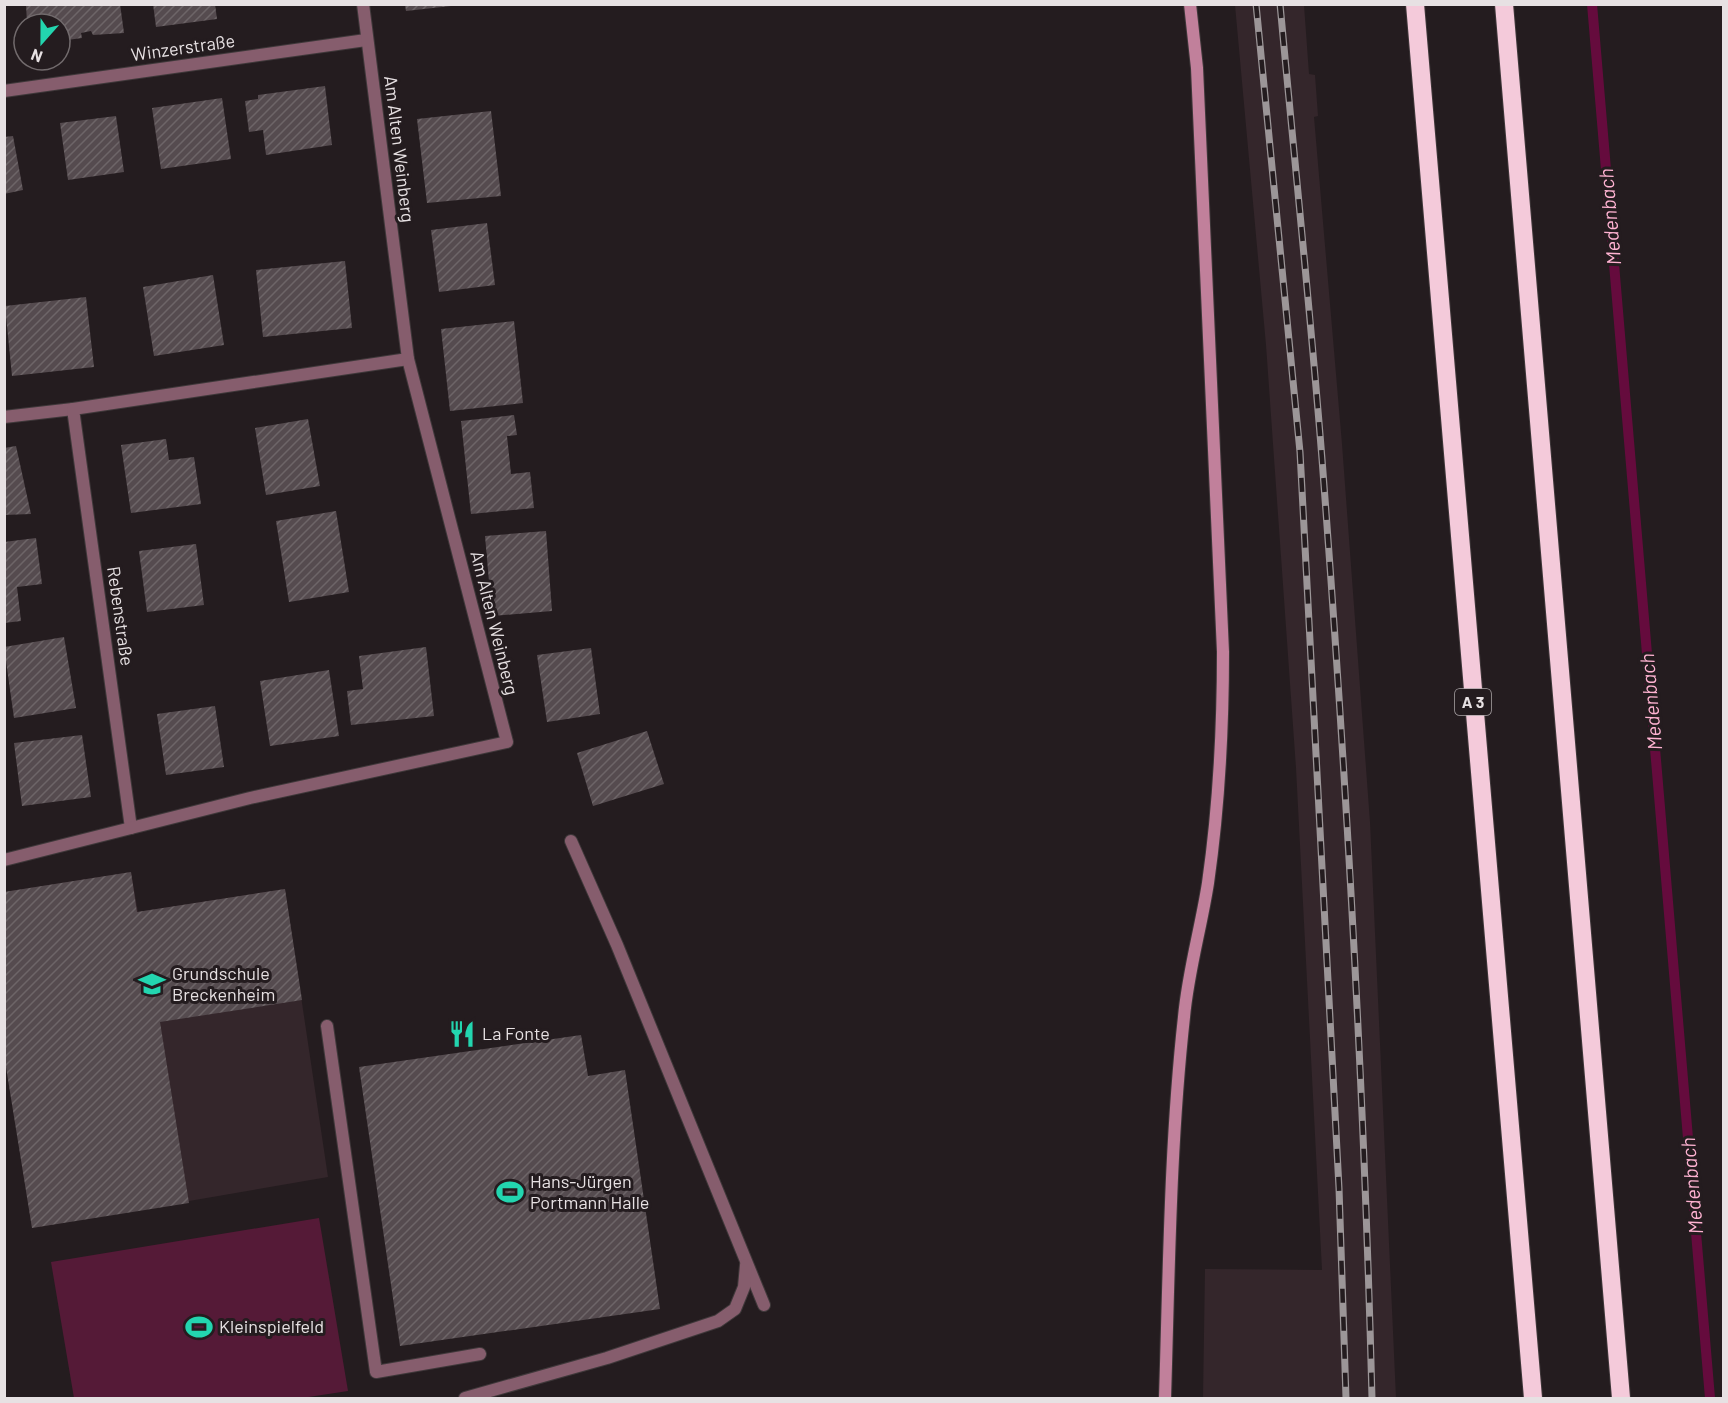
<svg xmlns="http://www.w3.org/2000/svg" width="1728" height="1403" viewBox="0 0 1728 1403" font-family="Barlow,sans-serif">
	<style>
		.built { fill: #34262b }
		.green { fill: #551a37 }
		.lines { fill: none; stroke-linecap: round; stroke-linejoin: round }
		.stream { stroke: #650b3d; stroke-width: 10 }
		.building { fill: url(#building-hatch) }
		.service-casing { stroke: #3f383a; stroke-width: 14 }
		.minor-casing { stroke: #3f383a; stroke-width: 14 }
		.secondary-casing { stroke: #3f383a; stroke-width: 14 }
		.motorway-casing { stroke: #3f383a; stroke-width: 20 }
		.service { stroke: #865d6d; stroke-width: 12 }
		.minor { stroke: #865d6d; stroke-width: 12 }
		.secondary { stroke: #c1809b; stroke-width: 12 }
		.motorway { stroke: #f4cada; stroke-width: 18 }
		.rail-casing { stroke: #9c9698; stroke-width: 7 }
		.rail { stroke: #241c1f; stroke-width: 4.5; stroke-dasharray: 14; stroke-linecap: butt }
		.labels { text-anchor: middle; stroke-width: 6; stroke-linejoin: round; paint-order: stroke }
		.shield { fill: #241c1f; stroke: #aca6a8; stroke-width: 1.5 }
		.shield-label { font-size: 16px; font-weight: bold; fill: #e7e1e3 }
		.street-label { font-size: 18px; fill: #e7e1e3; stroke: #241c1f }
		.poi-label { font-size: 18px; fill: #e7e1e3; stroke: #241c1f; text-anchor: start }
		.water-label { font-size: 20px; font-style: italic; fill: #ffb3d2; stroke: #241c1f }
	</style>
	<defs>
		<pattern id="building-hatch" width="6" height="6" patternUnits="userSpaceOnUse" patternTransform="scale(1.5)"><rect width="6" height="6" fill="#554b4f"/><path d="M-1 1l2-2M0 6l6-6M5 7l2-2" fill="none" stroke="#6d6568"/></pattern>
	</defs>
	<rect width="100%" height="100%" fill="#241c1f"/>
	<g class="built">
		<polygon points="1235,5 1304,5 1309,74 1315,75 1318,116 1314,117 1342,444 1370,822 1396,1398 1203,1398 1205,1269 1322,1270 1296,768 1266,345"/>
		<polygon points="131,872 138,912 285,889 328,1177 32,1228 5,1055 4,892"/>
	</g>
	<polygon class="green" points="319,1218 348,1391 302,1398 74,1398 51,1262"/>
	<g class="lines">
		<polyline class="stream" points="1592,4 1710,1398"/>
	</g>
	<g class="building">
		<polygon points="26,4 120,4 124,33 93,35 91,31 81,33 82,38 60,41 60,24 27,24"/>
		<polygon points="153,4 215,4 217,19 156,27"/>
		<polygon points="405,5 451,5 451,6 406,11"/>
		<polygon points="325,86 332,145 266,155 263,130 249,132 245,101 258,99 258,95"/>
		<polygon points="222,98 231,159 161,169 152,108"/>
		<polygon points="491,111 501,196 427,203 417,119"/>
		<polygon points="116,116 124,172 68,180 60,123"/>
		<polygon points="13,136 23,190 4,194 4,137"/>
		<polygon points="487,223 495,285 439,292 431,230"/>
		<polygon points="345,261 352,328 263,337 256,270"/>
		<polygon points="213,275 224,345 154,356 143,287"/>
		<polygon points="86,297 94,367 12,376 5,306"/>
		<polygon points="514,321 523,403 450,411 441,329"/>
		<polygon points="514,415 517,435 507,436 511,474 530,472 534,508 471,514 461,421"/>
		<polygon points="308,419 320,486 266,495 255,428"/>
		<polygon points="166,439 169,460 194,457 201,504 131,513 121,445"/>
		<polygon points="16,446 31,514 4,515 4,448"/>
		<polygon points="336,511 349,592 289,602 276,521"/>
		<polygon points="546,531 552,611 492,616 485,536"/>
		<polygon points="36,538 42,584 17,587 21,621 4,623 4,542"/>
		<polygon points="196,544 204,605 147,612 139,551"/>
		<polygon points="64,637 76,708 14,718 4,647"/>
		<polygon points="426,647 434,716 351,725 347,691 363,689 359,656"/>
		<polygon points="591,648 600,714 547,722 537,655"/>
		<polygon points="329,670 339,736 270,746 260,681"/>
		<polygon points="215,706 224,767 166,775 157,714"/>
		<polygon points="647,731 664,784 593,806 577,753"/>
		<polygon points="82,735 91,797 22,806 14,743"/>
		<polygon points="131,872 137,912 285,889 302,1000 160,1022 189,1203 32,1228 4,1055 4,892"/>
		<polygon points="581,1035 588,1076 625,1070 660,1309 400,1346 359,1067"/>
	</g>
	<g class="lines">
		<defs>
			<g id="service">
				<polyline points="571,841 617,945 764,1305"/>
				<polyline points="327,1026 376,1372 480,1354"/>
				<polyline points="465,1398 607,1358 718,1321 735,1309 744,1287 746,1265"/>
			</g>
			<g id="minor">
				<polyline points="4,91 366,40"/>
				<polyline points="4,417 73,409"/>
				<polyline points="131,828 73,409 408,359"/>
				<polyline points="4,860 250,798 507,742 408,359 363,4"/>
			</g>
			<path id="secondary" d="M1165 1398C1169 1271 1170 1144 1184 1017 1188 972 1201 928 1208 883 1219 806 1223 730 1223 652L1197 68 1190 4"/>
			<g id="motorway">
				<polyline points="1415,4 1533,1398"/>
				<polyline points="1504,4 1621,1398"/>
			</g>
		</defs>
		<use href="#service" class="service-casing"/>
		<use href="#minor" class="minor-casing"/>
		<use href="#secondary" class="secondary-casing"/>
		<use href="#motorway" class="motorway-casing"/>
		<use href="#service" class="service"/>
		<use href="#minor" class="minor"/>
		<use href="#secondary" class="secondary"/>
		<use href="#motorway" class="motorway"/>
		<defs>
			<g id="rail">
				<polyline points="1256,4 1300,452 1339,1188 1346,1398"/>
				<path d="M1280 4C1294 156 1310 307 1322 459 1346 772 1364 1085 1372 1398"/>
			</g>
		</defs>
		<use href="#rail" class="rail-casing"/>
		<use href="#rail" class="rail"/>
	</g>
	<defs>
		<symbol id="school-bare" viewBox="-9 -9 18 18"><path d="M0-5L7-2L0 1L-7-2ZM-4 1L0 2.5L4 1V4Q0 6-4 4Z" fill="#23d5af" stroke="#241c1f" stroke-width="2.5" paint-order="stroke"/></symbol>
		<symbol id="restaurant-bare" viewBox="-9 -9 18 18"><path d="M-5-6h1v4h1v-4h1v4h1v-4h1v5L-1.5 .5V6h-2V.5L-5-1ZM5-6V6H3V1.5H1.5Q1.5-4 5-6Z" fill="#23d5af" stroke="#241c1f" stroke-width="2.5" paint-order="stroke"/></symbol>
		<symbol id="stadium-bare" viewBox="-9 -9 18 18"><path d="M0-5a6.5 5 0 1 0 0 10a6.5 5 0 1 0 0-10ZM-3.5-1.8h7v3.6h-7Z" fill="#23d5af" stroke="#241c1f" stroke-width="2.5" paint-order="stroke"/></symbol>
	</defs>
	<g fill-rule="evenodd">
		<use href="#school-bare" x="133" y="965" width="38" height="38"/>
		<use href="#restaurant-bare" x="443" y="1015" width="38" height="38"/>
		<use href="#stadium-bare" x="491" y="1173" width="38" height="38"/>
		<use href="#stadium-bare" x="180" y="1308" width="38" height="38"/>
	</g>
	<g class="labels">
		<rect class="shield" x="1455" y="689" width="36" height="26" rx="4.5"/>
		<g class="shield-label">
			<text x="1473" y="708">A 3</text>
		</g>
		<g class="street-label">
			<text transform="translate(183 48) rotate(-8)" y="6">Winzerstraße</text>
			<text transform="translate(399 149) rotate(83)" y="6">Am Alten Weinberg</text>
			<text transform="translate(120 616) rotate(82)" y="6">Rebenstraße</text>
			<text transform="translate(494 623) rotate(76)" y="6">Am Alten Weinberg</text>
		</g>
		<g class="poi-label">
			<text x="172" y="980">Grundschule<tspan x="172" dy="21">Breckenheim</tspan></text>
			<text x="482" y="1040">La Fonte</text>
			<text x="530" y="1188">Hans-Jürgen<tspan x="530" dy="21">Portmann Halle</tspan></text>
			<text x="219" y="1333">Kleinspielfeld</text>
		</g>
		<g class="water-label">
			<text transform="translate(1610 217) rotate(-95)" y="7">Medenbach</text>
			<text transform="translate(1651 702) rotate(-95)" y="7">Medenbach</text>
			<text transform="translate(1692 1186) rotate(-95)" y="7">Medenbach</text>
		</g>
	</g>
	<rect width="1728" height="1403" fill="none" stroke="#e7e1e3" stroke-width="12"/>
	<g transform="translate(42 42) rotate(201)"><circle r="28" fill="#241c1f" stroke="#726b6d" stroke-width="1.5"/>
	<path d="M0-4.5L10 22L0 15L-10 22Z" fill="#23d5af"/>
	<text y="-9" font-size="16" font-weight="bold" text-anchor="middle" fill="#e7e1e3">N</text>
	</g>
</svg>
